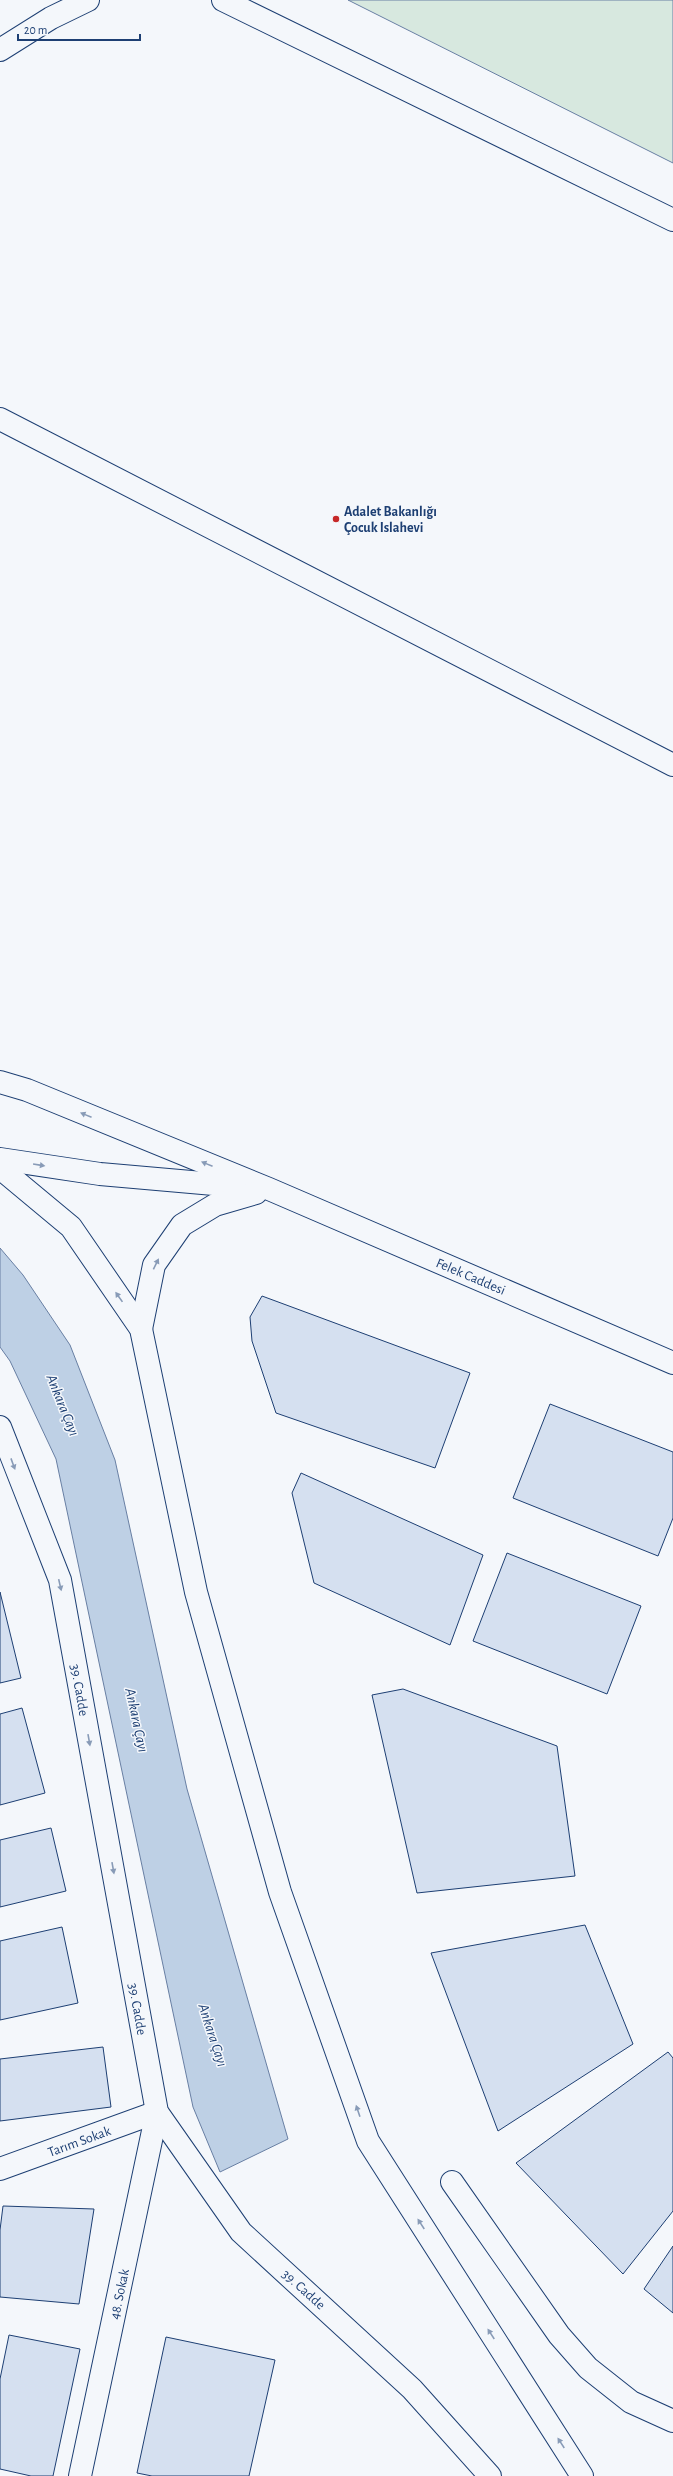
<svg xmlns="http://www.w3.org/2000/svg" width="673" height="2476" viewBox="0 0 673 2476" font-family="'Alegreya Sans',sans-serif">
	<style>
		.green { fill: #d7e8df; stroke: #687fa3 }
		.water { fill: #bed0e5; stroke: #687fa3 }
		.building { fill: #d5e0f0; stroke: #1d3f73 }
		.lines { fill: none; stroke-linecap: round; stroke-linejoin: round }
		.minor-casing { stroke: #1d3f73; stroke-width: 24 }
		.tertiary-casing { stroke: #1d3f73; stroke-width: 24 }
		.secondary-casing { stroke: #1d3f73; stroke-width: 24 }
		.minor { stroke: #f4f7fb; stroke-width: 22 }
		.tertiary { stroke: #f4f7fb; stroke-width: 22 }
		.secondary { stroke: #f4f7fb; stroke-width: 22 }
		.oneway { fill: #889bb7 }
		.poi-dot { fill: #c62828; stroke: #f4f7fb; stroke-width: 1.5 }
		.labels { text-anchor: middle; stroke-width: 3; stroke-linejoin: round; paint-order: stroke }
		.poi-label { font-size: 14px; font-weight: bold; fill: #1d3f73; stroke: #f4f7fb; text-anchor: start }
		.street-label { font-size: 14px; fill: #1d3f73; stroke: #f4f7fb }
		.water-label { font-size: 15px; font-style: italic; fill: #1d3f73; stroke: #f4f7fb }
	</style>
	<rect width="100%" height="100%" fill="#f4f7fb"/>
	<polygon class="green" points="348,0 673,0 673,163"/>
	<polygon class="water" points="0,1248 23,1275 70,1345 115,1460 187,1789 288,2139 220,2172 193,2107 56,1459 10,1361 0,1347"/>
	<g class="building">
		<polygon points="262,1296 470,1373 435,1468 276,1413 252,1341 250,1317"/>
		<polygon points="550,1404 673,1452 673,1518 658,1556 513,1498"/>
		<polygon points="301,1473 483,1555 450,1645 314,1583 292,1493"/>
		<polygon points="507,1553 641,1606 607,1694 473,1641"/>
		<polygon points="0,1592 21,1678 0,1683"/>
		<polygon points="403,1689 557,1746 575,1876 417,1893 372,1695"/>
		<polygon points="22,1708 45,1793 0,1805 0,1714"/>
		<polygon points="51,1828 66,1891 0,1907 0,1840"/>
		<polygon points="585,1925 633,2044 498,2131 431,1953"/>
		<polygon points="62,1927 78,2003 0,2020 0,1941"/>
		<polygon points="103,2047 111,2107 0,2121 0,2059"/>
		<polygon points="668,2052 673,2058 673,2211 623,2274 516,2163"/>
		<polygon points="3,2206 94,2209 79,2304 0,2297 0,2230"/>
		<polygon points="673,2246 673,2313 644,2289"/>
		<polygon points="9,2335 80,2349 53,2476 31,2476 0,2469 0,2379"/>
		<polygon points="166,2337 275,2360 249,2476 152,2476 137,2473"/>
	</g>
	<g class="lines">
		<defs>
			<g id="minor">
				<polyline points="223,0 673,220"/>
				<polyline points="0,50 51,18 88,0"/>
				<polyline points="0,419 673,765"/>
				<polyline points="0,2169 157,2112"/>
				<polyline points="452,2182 559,2335 588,2368 631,2402 673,2421"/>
				<polyline points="80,2476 157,2112"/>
			</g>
			<g id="tertiary">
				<polyline points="0,1082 27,1090 269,1189 673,1363"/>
				<polyline points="0,1159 100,1174 248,1187"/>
				<polyline points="141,1329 154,1265 182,1225 215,1205 256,1193"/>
			</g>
			<g id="secondary">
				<polyline points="0,1168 71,1227 141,1329 196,1592 280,1892 368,2141 582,2476"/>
				<polyline points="0,1427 60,1580 157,2112 241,2232 412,2389 490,2476"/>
			</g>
		</defs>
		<use href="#minor" class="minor-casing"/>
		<use href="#tertiary" class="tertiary-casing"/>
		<use href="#secondary" class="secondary-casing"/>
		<use href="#minor" class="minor"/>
		<use href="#tertiary" class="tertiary"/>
		<use href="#secondary" class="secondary"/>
	</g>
	<defs><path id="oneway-solid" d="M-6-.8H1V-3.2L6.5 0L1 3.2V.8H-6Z"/></defs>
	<g class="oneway">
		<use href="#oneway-solid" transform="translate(86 1115) rotate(-158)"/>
		<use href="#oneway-solid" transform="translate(207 1164) rotate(-158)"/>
		<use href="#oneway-solid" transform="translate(39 1165) rotate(9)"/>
		<use href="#oneway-solid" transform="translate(156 1264) rotate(-64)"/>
		<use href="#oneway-solid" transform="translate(119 1297) rotate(-125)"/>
		<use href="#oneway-solid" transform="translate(13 1464) rotate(70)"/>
		<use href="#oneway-solid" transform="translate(60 1585) rotate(77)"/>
		<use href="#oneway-solid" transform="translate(89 1740) rotate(80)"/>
		<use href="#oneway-solid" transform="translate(113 1868) rotate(80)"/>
		<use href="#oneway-solid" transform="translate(358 2111) rotate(-109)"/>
		<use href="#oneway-solid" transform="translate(421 2224) rotate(-123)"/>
		<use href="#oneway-solid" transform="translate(491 2334) rotate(-123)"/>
		<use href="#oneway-solid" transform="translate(561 2443) rotate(-123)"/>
	</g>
	<circle class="poi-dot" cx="336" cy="519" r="4"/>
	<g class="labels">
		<g class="poi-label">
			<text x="344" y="516">Adalet Bakanlığı<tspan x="344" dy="16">Çocuk Islahevi</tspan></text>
		</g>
		<g class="street-label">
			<text transform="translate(471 1276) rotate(23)" y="5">Felek Caddesi</text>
			<text transform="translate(80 1690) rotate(80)" y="5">39. Cadde</text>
			<text transform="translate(138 2009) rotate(80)" y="5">39. Cadde</text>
			<text transform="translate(79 2141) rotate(-20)" y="5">Tarım Sokak</text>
			<text transform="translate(304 2289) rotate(42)" y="5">39. Cadde</text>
			<text transform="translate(119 2294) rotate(-78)" y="5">48. Sokak</text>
		</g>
		<g class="water-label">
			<text transform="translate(63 1405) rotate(68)" y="5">Ankara Çayı</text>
			<text transform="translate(137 1720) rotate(78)" y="5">Ankara Çayı</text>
			<text transform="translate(213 2035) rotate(72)" y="5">Ankara Çayı</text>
		</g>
	</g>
	<path d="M18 34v6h122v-6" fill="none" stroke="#1d3f73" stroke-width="2"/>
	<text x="24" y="34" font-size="12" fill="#1d3f73" stroke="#f4f7fb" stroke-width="3" paint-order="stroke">20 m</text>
</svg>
